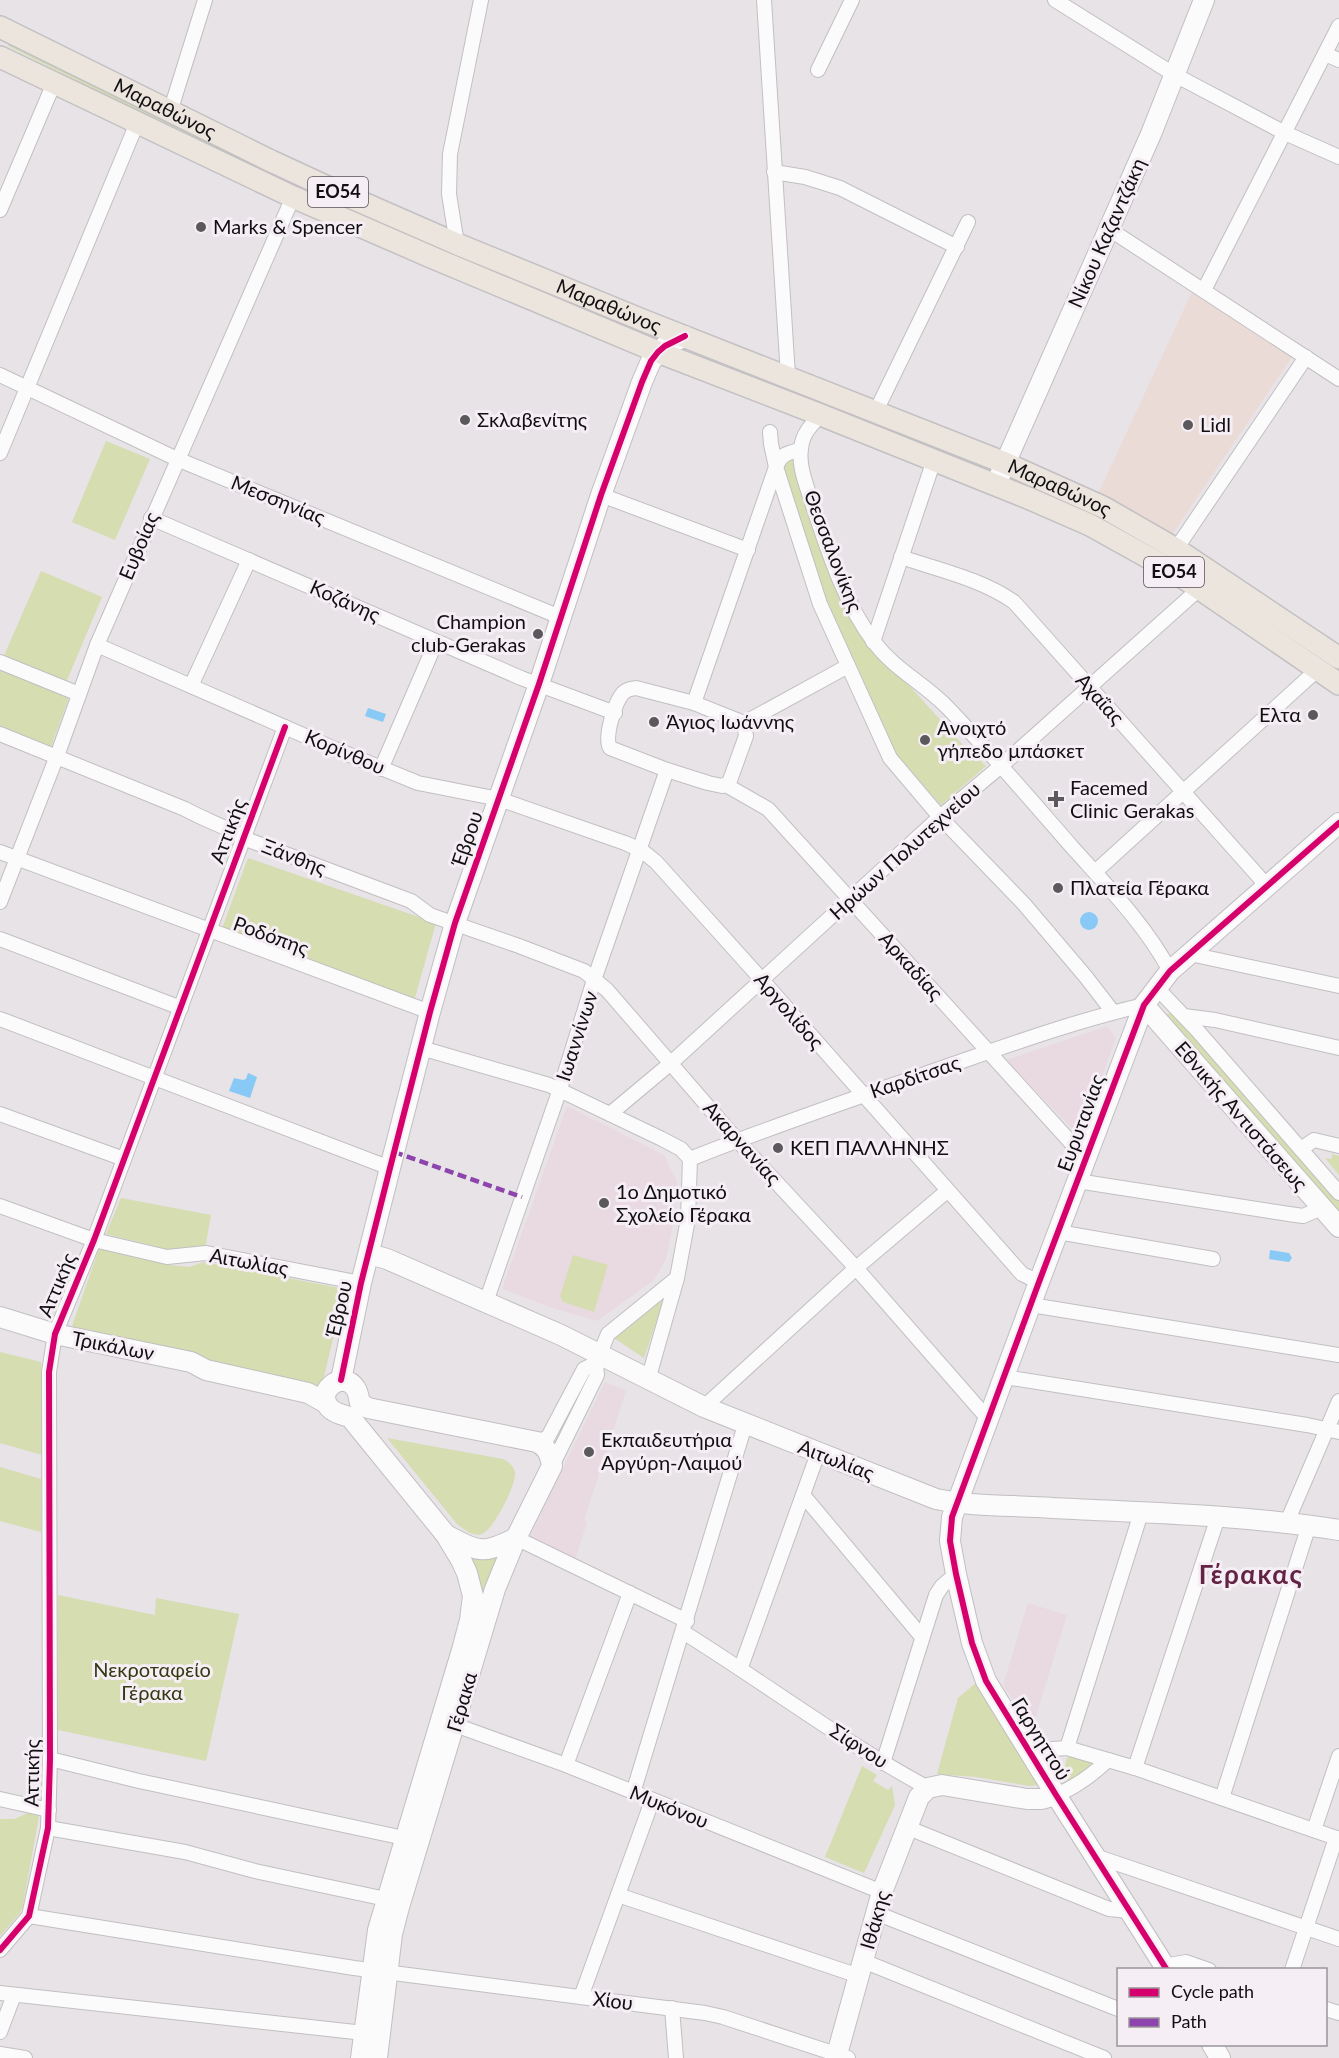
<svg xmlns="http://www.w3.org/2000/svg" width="1339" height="2058" viewBox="0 0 1339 2058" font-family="Lato,sans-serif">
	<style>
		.commercial { fill: #eadbd7 }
		.education { fill: #e9dae2 }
		.green { fill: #d5ddb1 }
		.water { fill: #88c9f5 }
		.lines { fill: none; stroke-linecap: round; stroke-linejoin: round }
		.street-casing { stroke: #c2bfc2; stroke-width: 16 }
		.secondary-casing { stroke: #c2bfc2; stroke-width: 22 }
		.primary-casing { stroke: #c2c0c2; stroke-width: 24 }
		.street { stroke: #fbfbfb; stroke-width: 14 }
		.secondary { stroke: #fbfbfb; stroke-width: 20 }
		.primary { stroke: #ece5de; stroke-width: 21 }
		.quiet { stroke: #8e44ad; stroke-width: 4.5; stroke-dasharray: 9 4.5; stroke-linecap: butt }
		.cycleway-casing { stroke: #f6eef5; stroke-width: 10 }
		.cycleway { stroke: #d6006c; stroke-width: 6 }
		.poi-dot { fill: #5c595c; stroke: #f6eef5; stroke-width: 2 }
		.labels { text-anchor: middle; stroke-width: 6; stroke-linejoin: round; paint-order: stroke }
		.shield { fill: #f6eef5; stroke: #565255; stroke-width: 1.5 }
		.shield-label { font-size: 18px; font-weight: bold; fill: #110f11 }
		.street-label { font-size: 20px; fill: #110f11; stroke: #f6eef5 }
		.poi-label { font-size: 20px; fill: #110f11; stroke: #f6eef5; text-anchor: start }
		.park-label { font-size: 20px; fill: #333a11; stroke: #f6eef5 }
		.district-label { font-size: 26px; font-weight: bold; letter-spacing: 1.5px; fill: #622344; stroke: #f6eef5 }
	</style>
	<rect width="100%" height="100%" fill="#e7e3e7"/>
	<polygon class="commercial" points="1192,292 1292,357 1171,536 1098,494"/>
	<g class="education">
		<polygon points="1107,1026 1116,1038 1080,1137 1006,1060"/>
		<polygon points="567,1106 664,1155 677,1182 673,1224 666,1259 654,1280 597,1321 549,1307 502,1289"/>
		<polygon points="605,1382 626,1391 584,1520 587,1522 575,1561 529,1538"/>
		<polygon points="1028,1603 1067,1615 1032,1729 1003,1685"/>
	</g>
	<g class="green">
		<polygon points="10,41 403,227 401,231 234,159 8,46"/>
		<polygon points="106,441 150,459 115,540 72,522"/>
		<polygon points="798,455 867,639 962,744 986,766 941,805 895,753 820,594 780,466 787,460"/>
		<polygon points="41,571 102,597 65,685 3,658"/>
		<polygon points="0,670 69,697 51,747 0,727"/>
		<polygon points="248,858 436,923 414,1001 221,931"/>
		<polygon points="1173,1013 1339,1200 1339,1213 1166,1014"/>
		<polygon points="1332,1154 1339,1156 1339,1175 1325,1158 1332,1159"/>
		<polygon points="121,1198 211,1215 205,1249 170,1250 106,1234"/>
		<polygon points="99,1249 170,1265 189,1267 204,1262 345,1289 320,1393 274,1392 72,1326"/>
		<polygon points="573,1255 608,1265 594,1312 563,1302 560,1296"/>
		<polygon points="664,1299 644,1358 614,1338"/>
		<polygon points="0,1352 41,1362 42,1455 0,1443"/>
		<path d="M387 1438 503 1459C509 1462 513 1466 515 1472 517 1484 493 1530 482 1534 472 1537 464 1529 457 1524Z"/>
		<polygon points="0,1467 41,1479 41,1532 0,1521"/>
		<polygon points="504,1551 483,1595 477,1573 466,1556"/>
		<polygon points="58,1595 155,1615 156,1598 239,1614 206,1761 58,1730"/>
		<polygon points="977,1682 1040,1785 1030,1786 976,1777 937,1774 958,1698"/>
		<polygon points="1074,1755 1097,1764 1065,1787 1062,1780 1067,1758"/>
		<polygon points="862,1766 877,1775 873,1781 888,1790 892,1786 895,1805 864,1873 825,1857"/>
		<polygon points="28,1813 39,1816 23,1905 20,1913 0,1936 0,1819 14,1819"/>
	</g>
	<g class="water">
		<polygon points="368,708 386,714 383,722 365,716"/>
		<circle cx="1089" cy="921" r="9"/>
		<polygon points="248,1073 257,1077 250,1098 229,1091 234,1078 243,1080 246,1079"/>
		<polygon points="1270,1250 1289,1253 1292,1258 1289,1262 1269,1259"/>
	</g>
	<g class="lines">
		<defs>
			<g id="street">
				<polyline points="764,0 788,376"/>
				<polyline points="1055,0 1175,75 1285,133 1339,157"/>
				<polyline points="1325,54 1339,60"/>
				<polyline points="818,70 852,0"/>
				<polyline points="170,112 205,0"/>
				<polyline points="774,172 805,177 840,188 957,247"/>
				<polyline points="0,210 54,83"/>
				<polyline points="1109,229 1339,379"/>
				<polyline points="457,244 449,194 450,154 481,0"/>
				<polyline points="1204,290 1339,26"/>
				<polyline points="0,375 177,459 560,617"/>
				<polyline points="876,411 968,222"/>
				<path d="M821 415C811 425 802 434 801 449 798 467 808 489 813 506 828 551 845 604 874 642 895 670 924 683 948 708 991 753 1031 800 1072 847 1107 886 1145 924 1170 971"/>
				<polyline points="770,432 771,444 776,467 820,604 890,758 940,817 1024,904 1086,977 1113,1012"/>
				<polyline points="0,453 137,123"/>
				<polyline points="601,495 748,550"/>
				<polyline points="151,518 521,678 615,713"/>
				<polyline points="1176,549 1306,357"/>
				<path d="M901 557C939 570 981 579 1014 602L1268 887"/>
				<polyline points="873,642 934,460"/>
				<polyline points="97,645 335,749 418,783 499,799 625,843 641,850 656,862 762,980 1022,1274 1039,1282"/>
				<polyline points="0,662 79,694"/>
				<polyline points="191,686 249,560"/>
				<path d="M636 688 694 703 744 723 746 736 729 783 722 786 708 783 667 770 610 748C604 737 615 702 623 693 627 689 631 689 636 688Z"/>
				<path d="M694 703 776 467C781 454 787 453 800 450"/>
				<polyline points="744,723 848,666"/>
				<path d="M0 734 185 809C207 821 229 828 251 841L411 901 430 915 519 946 584 971 607 990 737 1140 856 1268 989 1420"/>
				<polyline points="381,769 436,642"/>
				<polyline points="726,785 768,809 1085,1158"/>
				<polyline points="0,852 430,1012"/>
				<polyline points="1095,872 1317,670"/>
				<polyline points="0,902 57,756 97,645 293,197"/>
				<polyline points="0,939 181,1008"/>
				<polyline points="1190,954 1339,986"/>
				<polyline points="1156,987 1197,1030 1339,1193"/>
				<polyline points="1184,1016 1215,1020 1339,1048"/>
				<polyline points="0,1019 390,1168"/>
				<polyline points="421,1048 549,1085 662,1139 681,1149 690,1159"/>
				<polyline points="0,1114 124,1159"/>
				<polyline points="610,1114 671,1063 940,817 1001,766 1199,589"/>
				<polyline points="1301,1149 1314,1140 1339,1146"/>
				<path d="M690 1159C772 1126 856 1098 939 1069 1006 1046 1074 1021 1144 1005"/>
				<polyline points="1077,1181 1289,1214 1303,1216 1322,1208"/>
				<polyline points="0,1206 94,1240 167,1257 206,1253 361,1283"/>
				<polyline points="1058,1232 1213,1259"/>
				<polyline points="486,1302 560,1089 594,980 667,770"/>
				<polyline points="1031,1305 1339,1355"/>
				<polyline points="1005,1377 1307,1425 1339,1432"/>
				<polyline points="648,1380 677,1278"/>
				<polyline points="704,1407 856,1268 947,1191"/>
				<polyline points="537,1442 548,1437 584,1369 596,1363"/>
				<polyline points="552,1466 597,1375 596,1363 608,1334 677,1278 688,1219 690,1159"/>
				<polyline points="803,1495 922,1637"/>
				<polyline points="1287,1522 1339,1401"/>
				<polyline points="516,1538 687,1621"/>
				<path d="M683 1632C765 1683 843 1742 928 1788"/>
				<polyline points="741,1667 818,1453"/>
				<polyline points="455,1725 566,1765 882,1892"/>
				<polyline points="1067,1748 1141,1513"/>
				<polyline points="50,1759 139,1781 404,1838"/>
				<polyline points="883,1763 936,1595 942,1586 956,1574"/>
				<polyline points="1037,1763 1041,1754 1052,1749 1067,1748 1135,1768 1339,1839"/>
				<polyline points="566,1765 630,1593"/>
				<polyline points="1135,1768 1218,1517"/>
				<polyline points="633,1793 745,1425"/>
				<path d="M1056 1795C1076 1787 1092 1775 1108 1760"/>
				<polyline points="1222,1798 1309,1525"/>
				<polyline points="0,1799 49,1810"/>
				<polyline points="906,1827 1109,1909 1129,1911"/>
				<polyline points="48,1828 185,1852 255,1871 386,1899"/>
				<polyline points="1314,1830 1339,1756"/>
				<polyline points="1095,1856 1339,1939"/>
				<polyline points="618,1895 859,1976"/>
				<polyline points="876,1913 1118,2009"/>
				<polyline points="29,1916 354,1968 705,2013 723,2017 848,2058"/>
				<polyline points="0,1950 29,1916 48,1828 50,1759 49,1372 55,1334 94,1240 285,727"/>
				<polyline points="863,1961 1104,2058"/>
				<polyline points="1164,1966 1186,1962 1209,1970"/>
				<polyline points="1292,1970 1336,1838"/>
				<polyline points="0,1993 364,2033"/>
				<polyline points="581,1997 652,1801"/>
				<polyline points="672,2008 676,2058"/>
				<polyline points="1326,2009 1339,2013"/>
				<polyline points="0,2032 14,1995"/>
				<polyline points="0,2054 25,2058"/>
			</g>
			<g id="secondary">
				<polyline points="996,484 1151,134 1204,0"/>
				<polyline points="1144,1005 1339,1227"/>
				<path d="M369 1254 387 1259 561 1335 704 1407 936 1499C975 1507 1014 1505 1053 1508 1149 1513 1245 1515 1339 1530"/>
				<polyline points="0,1317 55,1334 191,1362 206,1370 308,1393 326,1403"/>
				<polyline points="341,1380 361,1283 390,1168 430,1012 455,923 539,684 601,495 642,382 651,361 658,352 665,346 685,336"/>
				<path d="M446 1535C479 1552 482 1555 516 1538"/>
				<polyline points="1167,1970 1056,1795 986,1681 972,1643 956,1574 950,1541 952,1517 1039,1282 1144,1005 1170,971 1339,823"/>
				<polyline points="1212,2044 1220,2058"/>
				<path d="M361 2058 378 1930 462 1650 470 1620 473 1596 467 1573 461 1560 446 1535 350 1417C344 1415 337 1414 332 1410 311 1394 343 1367 356 1389 358 1392 359 1399 360 1403L368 1408 537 1442C548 1448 550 1454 552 1466L516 1538 495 1589 399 1907 392 1934 377 2058"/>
				<polyline points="836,2058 882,1892 919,1797 928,1788 942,1785 1027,1799 1042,1799 1056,1795"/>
			</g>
			<g id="primary">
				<path id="s1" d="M0 27 271 161 338 192 457 244 645 321 1005 463 1103 507 1176 549 1339 658"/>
				<polyline points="0,57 293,197 431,257 658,352 821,415 1028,498 1090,525 1178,574 1339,684"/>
			</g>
		</defs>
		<use href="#street" class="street-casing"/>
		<use href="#secondary" class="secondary-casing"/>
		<use href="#primary" class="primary-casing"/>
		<use href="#street" class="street"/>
		<use href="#secondary" class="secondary"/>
		<use href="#primary" class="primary"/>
		<polyline class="quiet" points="394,1152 522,1197"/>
		<defs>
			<g id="cycleway">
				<polyline points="341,1380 361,1283 390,1168 430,1012 455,923 539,684 601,495 642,382 651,361 658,352 665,346 685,336"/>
				<polyline points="0,1950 29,1916 48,1828 50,1759 49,1372 55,1334 94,1240 285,727"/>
				<polyline points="1167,1970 1056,1795 986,1681 972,1643 956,1574 950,1541 952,1517 1039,1282 1144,1005 1170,971 1339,823"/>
			</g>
		</defs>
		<use href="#cycleway" class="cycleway-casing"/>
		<use href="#cycleway" class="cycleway"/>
	</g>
	<g class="poi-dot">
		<circle cx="201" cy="227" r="6"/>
		<circle cx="465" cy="420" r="6"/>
		<circle cx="1188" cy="425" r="6"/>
		<circle cx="538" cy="634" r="6"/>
		<circle cx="1313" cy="715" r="6"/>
		<circle cx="654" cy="722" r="6"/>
		<circle cx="925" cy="740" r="6"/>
		<path d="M1053 790h6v6h6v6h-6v6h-6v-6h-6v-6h6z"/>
		<circle cx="1058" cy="888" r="6"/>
		<circle cx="778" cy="1148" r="6"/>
		<circle cx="604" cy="1203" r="6"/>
		<circle cx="589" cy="1452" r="6"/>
	</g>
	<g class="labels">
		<g class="shield">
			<rect x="308" y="177" width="60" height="30" rx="4.5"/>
			<rect x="1144" y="557" width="60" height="30" rx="4.5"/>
		</g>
		<g class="shield-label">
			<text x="338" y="198">ΕΟ54</text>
			<text x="1174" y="578">ΕΟ54</text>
		</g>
		<g class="street-label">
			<text dy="7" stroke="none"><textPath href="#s1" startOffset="184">Μαραθώνος</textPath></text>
			<text transform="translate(1107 233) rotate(-66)" y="7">Νίκου Καζαντζάκη</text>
			<text dy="7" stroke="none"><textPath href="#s1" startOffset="670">Μαραθώνος</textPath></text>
			<text dy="7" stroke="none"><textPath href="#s1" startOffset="1156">Μαραθώνος</textPath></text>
			<text transform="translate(278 500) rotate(22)" y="7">Μεσσηνίας</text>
			<text transform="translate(139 546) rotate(-67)" y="7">Ευβοίας</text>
			<text transform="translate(833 551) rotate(69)" y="7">Θεσσαλονίκης</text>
			<text transform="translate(345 601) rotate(24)" y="7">Κοζάνης</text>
			<text transform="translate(1100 699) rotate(48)" y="7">Αχαΐας</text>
			<text transform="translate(345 752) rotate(23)" y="7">Κορίνθου</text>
			<text transform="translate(228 831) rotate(-69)" y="7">Αττικής</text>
			<text transform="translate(467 839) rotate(-71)" y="7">Έβρου</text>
			<text transform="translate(905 851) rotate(-42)" y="7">Ηρώων Πολυτεχνείου</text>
			<text transform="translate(294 857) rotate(21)" y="7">Ξάνθης</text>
			<text transform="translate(271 936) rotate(20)" y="7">Ροδόπης</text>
			<text transform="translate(911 966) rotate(48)" y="7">Αρκαδίας</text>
			<text transform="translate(789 1011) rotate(49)" y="7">Αργολίδος</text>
			<text transform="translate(577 1036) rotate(-72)" y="7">Ιωαννίνων</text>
			<text transform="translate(915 1077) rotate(-19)" y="7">Καρδίτσας</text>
			<text transform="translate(1241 1116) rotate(49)" y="7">Εθνικής Αντιστάσεως</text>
			<text transform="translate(1081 1123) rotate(-70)" y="7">Ευρυτανίας</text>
			<text transform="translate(742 1143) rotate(48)" y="7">Ακαρνανίας</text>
			<text transform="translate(249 1262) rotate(10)" y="7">Αιτωλίας</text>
			<text transform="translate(57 1285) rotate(-67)" y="7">Αττικής</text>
			<text transform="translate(339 1309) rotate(-77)" y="7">Έβρου</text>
			<text transform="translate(113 1346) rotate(11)" y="7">Τρικάλων</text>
			<text transform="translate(836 1460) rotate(21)" y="7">Αιτωλίας</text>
			<text transform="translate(462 1702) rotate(-74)" y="7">Γέρακα</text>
			<text transform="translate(1041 1739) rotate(58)" y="7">Γαργηττού</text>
			<text transform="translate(859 1746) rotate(33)" y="7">Σίφνου</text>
			<text transform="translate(32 1773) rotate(-89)" y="7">Αττικής</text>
			<text transform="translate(669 1807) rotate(22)" y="7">Μυκόνου</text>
			<text transform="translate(875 1920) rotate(-74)" y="7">Ιθάκης</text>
			<text transform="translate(613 2001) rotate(7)" y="7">Χίου</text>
		</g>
		<g class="poi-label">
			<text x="213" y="234">Marks &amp; Spencer</text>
			<text x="477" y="427">Σκλαβενίτης</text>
			<text x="1200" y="432">Lidl</text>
			<text x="526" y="629" text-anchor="end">Champion<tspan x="526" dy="23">club-Gerakas</tspan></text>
			<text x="1301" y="722" text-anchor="end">Ελτα</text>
			<text x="666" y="729">Άγιος Ιωάννης</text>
			<text x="937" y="735">Ανοιχτό<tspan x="937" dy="23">γήπεδο μπάσκετ</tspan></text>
			<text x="1070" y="795">Facemed<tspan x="1070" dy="23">Clinic Gerakas</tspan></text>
			<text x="1070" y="895">Πλατεία Γέρακα</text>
			<text x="790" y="1155">ΚΕΠ ΠΑΛΛΗΝΗΣ</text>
			<text x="616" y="1199">1ο Δημοτικό<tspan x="616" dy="23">Σχολείο Γέρακα</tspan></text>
			<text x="601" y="1447">Εκπαιδευτήρια<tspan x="601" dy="23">Αργύρη-Λαιμού</tspan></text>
		</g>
		<g class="park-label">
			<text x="152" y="1677">Νεκροταφείο<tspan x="152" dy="23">Γέρακα</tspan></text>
		</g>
		<g class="district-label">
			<text x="1251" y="1584">Γέρακας</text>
		</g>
	</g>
	<rect x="1117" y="1968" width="210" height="78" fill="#f6eef5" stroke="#9a959a" stroke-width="1.5"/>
	<rect x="1129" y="1988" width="30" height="9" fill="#d6006c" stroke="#9a959a" stroke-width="1.5"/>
	<text x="1171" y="1998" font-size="18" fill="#110f11">Cycle path</text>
	<rect x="1129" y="2018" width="30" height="9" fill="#8e44ad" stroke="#9a959a" stroke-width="1.5"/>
	<text x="1171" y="2028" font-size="18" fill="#110f11">Path</text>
</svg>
